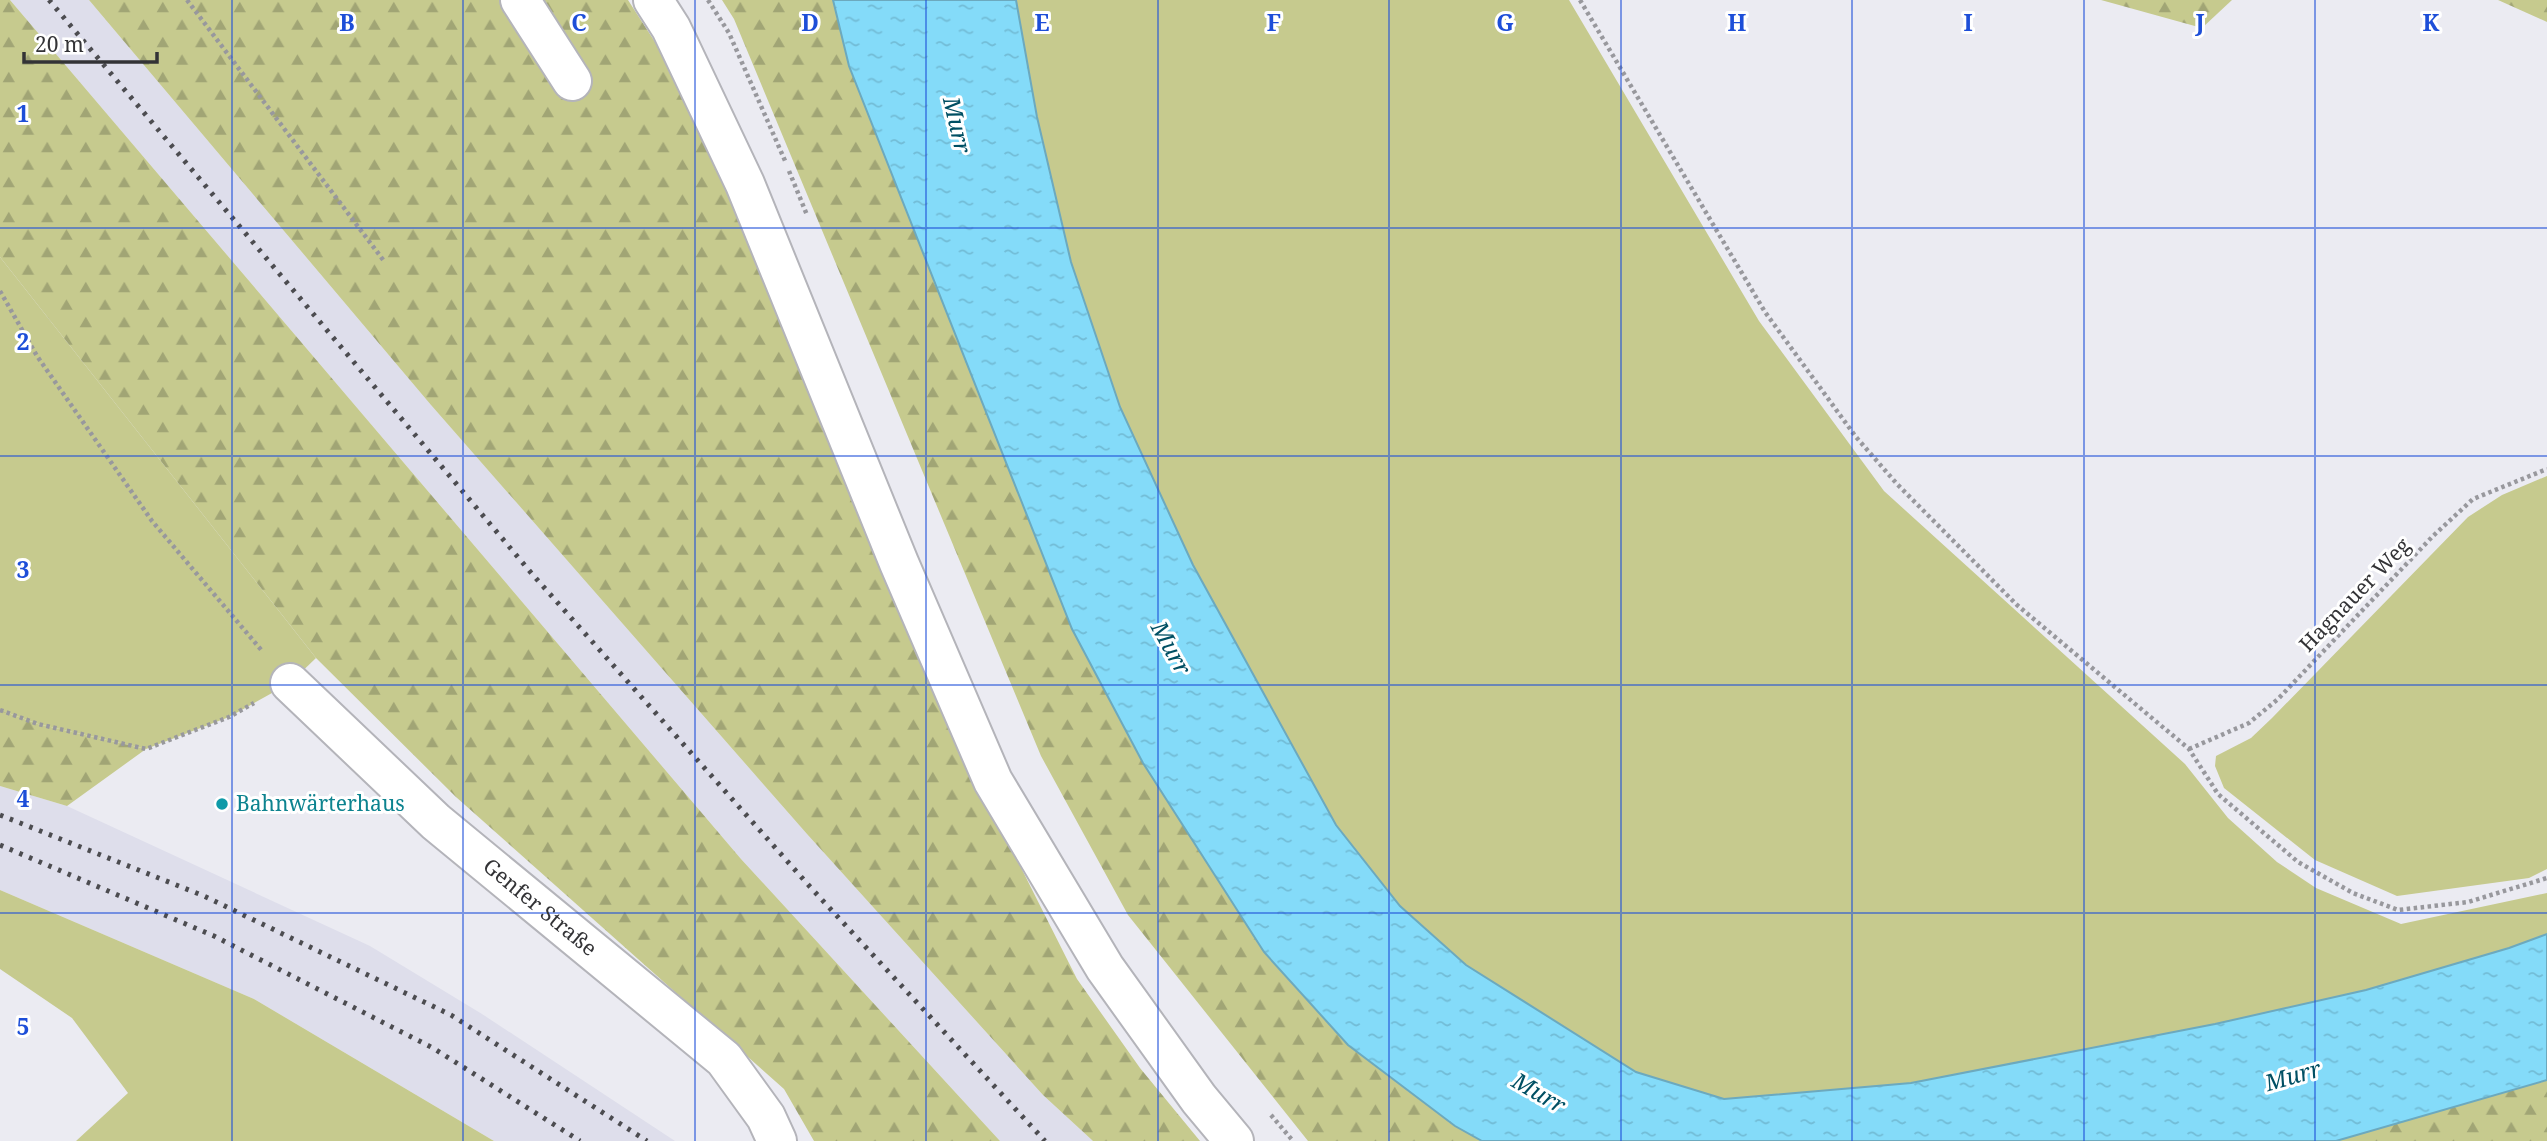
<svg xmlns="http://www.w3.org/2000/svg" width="2547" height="1141" viewBox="0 0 2547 1141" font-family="'Noto Serif',serif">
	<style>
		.built { fill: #dedeeb }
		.green { fill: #c6ca8e }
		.forest { fill: url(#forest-firs) }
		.water { fill: url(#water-ripples); stroke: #6ca9be; stroke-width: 2 }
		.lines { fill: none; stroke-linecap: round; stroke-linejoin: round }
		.minor-casing { stroke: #b4b4ba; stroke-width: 42 }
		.path { stroke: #98989d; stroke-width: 4.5; stroke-dasharray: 3.5 3.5; stroke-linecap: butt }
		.minor { stroke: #fff; stroke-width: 38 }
		.rail { stroke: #4c4c50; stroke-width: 5; stroke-dasharray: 3.5 7; stroke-linecap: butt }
		.grid { fill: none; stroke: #1d4ed8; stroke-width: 2; stroke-opacity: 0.55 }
		.culture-dot { fill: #0f9aa8; stroke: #fff; stroke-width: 2.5 }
		.labels { text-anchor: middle; stroke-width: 6; stroke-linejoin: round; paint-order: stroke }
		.street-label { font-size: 21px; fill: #333336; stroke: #fff }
		.culture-label { font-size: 21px; fill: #0d838f; stroke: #fff; text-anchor: start }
		.water-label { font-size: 23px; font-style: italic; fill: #004f63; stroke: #fff }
		.grid-label { font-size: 23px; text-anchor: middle; font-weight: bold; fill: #1d4ed8; stroke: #fff; stroke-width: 6; stroke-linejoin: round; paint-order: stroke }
	</style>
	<defs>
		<pattern id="forest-firs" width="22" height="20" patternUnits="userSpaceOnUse" patternTransform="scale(1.75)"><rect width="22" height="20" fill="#c6ca8e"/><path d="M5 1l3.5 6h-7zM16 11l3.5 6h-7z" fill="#a1a575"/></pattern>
		<pattern id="water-ripples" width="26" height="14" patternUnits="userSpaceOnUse" patternTransform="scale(1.75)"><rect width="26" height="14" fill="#84dbf9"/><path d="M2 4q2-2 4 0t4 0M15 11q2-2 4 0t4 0" fill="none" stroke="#72bcd6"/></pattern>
	</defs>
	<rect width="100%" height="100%" fill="#ebebf2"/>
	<g class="built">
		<polygon points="10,0 89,0 431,405 807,834 1043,1095 1093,1141 1000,1141 741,859"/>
		<polygon points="0,786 67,806 370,946 482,1014 675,1141 494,1141 254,999 0,890"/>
	</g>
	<g class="green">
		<polygon points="1016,0 1569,0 1759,321 1884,491 2185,764 2228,818 2277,862 2316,888 2401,924 2547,893 2547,934 2509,948 2366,990 2215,1024 1911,1083 1724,1099 1636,1072 1466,965 1400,906 1336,826 1193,565 1120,407 1071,262 1037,117"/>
		<polygon points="0,257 316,658 290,683 229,717 146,749 38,724 0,710"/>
		<polygon points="2547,476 2547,869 2529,878 2397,896 2315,860 2224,788 2215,766 2216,756 2251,738 2272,718 2468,517 2502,495"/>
		<polygon points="0,890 254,999 494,1141 76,1141 128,1093 72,1018 0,969"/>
	</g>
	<g class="forest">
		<polygon points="0,0 10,0 741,859 1000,1141 814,1141 784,1089 456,797 316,658 0,257"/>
		<polygon points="89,0 628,0 655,42 724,180 983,792 1077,979 1140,1068 1200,1141 1093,1141 1043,1095 807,834 431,405"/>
		<polygon points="722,0 833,0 849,66 1072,629 1143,763 1267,956 1348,1045 1455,1126 1482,1141 1308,1141 1128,915 1041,756 734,19"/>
		<polygon points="2101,0 2232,0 2202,28"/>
		<polygon points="2498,0 2547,0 2547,22"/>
		<polygon points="0,710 38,724 146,749 67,806 0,786"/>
		<polygon points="2547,1080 2547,1141 2336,1141"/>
	</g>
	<polygon class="water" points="833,0 1016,0 1037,117 1071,262 1120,407 1193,565 1336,825 1400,906 1466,965 1636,1072 1724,1099 1911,1083 2215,1024 2366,990 2509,948 2547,934 2547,1080 2336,1141 1482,1141 1455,1126 1348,1045 1264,952 1143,763 1072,629 849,66"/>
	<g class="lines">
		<defs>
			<g id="minor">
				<polyline points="520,0 572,81"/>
				<polyline points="653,0 671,28 745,184 899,563 993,781 1105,968 1199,1099 1234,1141"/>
				<path id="s1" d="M290 683 436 822 724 1059 766 1117 777 1141"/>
			</g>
		</defs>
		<use href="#minor" class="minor-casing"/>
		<g class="path">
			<polyline points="187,0 384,261"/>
			<polyline points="708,0 729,33 786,163"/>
			<polyline points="1580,0 1765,312 1856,437 1897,484 2017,605 2189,749 2218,794 2298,862 2353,893 2398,910 2468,902 2547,878"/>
			<polyline points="789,171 807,215"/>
			<polyline points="0,291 37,356 152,521 263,652"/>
			<polyline points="0,710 38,724 146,749 229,717 254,703"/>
			<polyline points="2189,749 2249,723 2278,699 2433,536 2473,499 2547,469"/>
			<polyline points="1271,1115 1293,1141"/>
		</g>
		<use href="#minor" class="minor"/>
		<g class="rail">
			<polyline points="49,0 533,575 812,889 1045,1141"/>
			<polyline points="0,815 204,896 451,1015 647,1141"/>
			<polyline points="0,845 214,936 433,1048 580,1141"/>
		</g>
	</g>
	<path class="grid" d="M232 0V1141M463 0V1141M695 0V1141M926 0V1141M1158 0V1141M1389 0V1141M1621 0V1141M1852 0V1141M2084 0V1141M2315 0V1141M0 228H2547M0 456H2547M0 685H2547M0 913H2547"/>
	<circle class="culture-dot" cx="222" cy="804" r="7"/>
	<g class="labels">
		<g class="street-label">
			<text transform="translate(2355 595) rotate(-46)" y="7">Hagnauer Weg</text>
			<text dy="7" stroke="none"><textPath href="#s1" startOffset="336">Genfer Straße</textPath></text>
		</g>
		<g class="culture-label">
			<text x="236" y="811">Bahnwärterhaus</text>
		</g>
		<g class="water-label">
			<text transform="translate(957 125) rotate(77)" y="8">Murr</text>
			<text transform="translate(1171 648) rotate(61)" y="8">Murr</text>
			<text transform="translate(2293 1076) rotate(-16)" y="8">Murr</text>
			<text transform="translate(1539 1093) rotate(30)" y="8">Murr</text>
		</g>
	</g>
	<g class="grid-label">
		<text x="347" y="31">B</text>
		<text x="579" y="31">C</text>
		<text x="810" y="31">D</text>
		<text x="1042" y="31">E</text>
		<text x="1274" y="31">F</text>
		<text x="1505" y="31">G</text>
		<text x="1737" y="31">H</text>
		<text x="1968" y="31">I</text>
		<text x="2200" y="31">J</text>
		<text x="2431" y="31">K</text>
		<text x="23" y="122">1</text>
		<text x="23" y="350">2</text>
		<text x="23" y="578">3</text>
		<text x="23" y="807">4</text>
		<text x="23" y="1035">5</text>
	</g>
	<path d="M24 52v10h133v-10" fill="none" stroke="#333336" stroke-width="3.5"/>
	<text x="35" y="52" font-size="21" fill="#333336" stroke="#ffffff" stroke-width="5" paint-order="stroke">20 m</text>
</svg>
